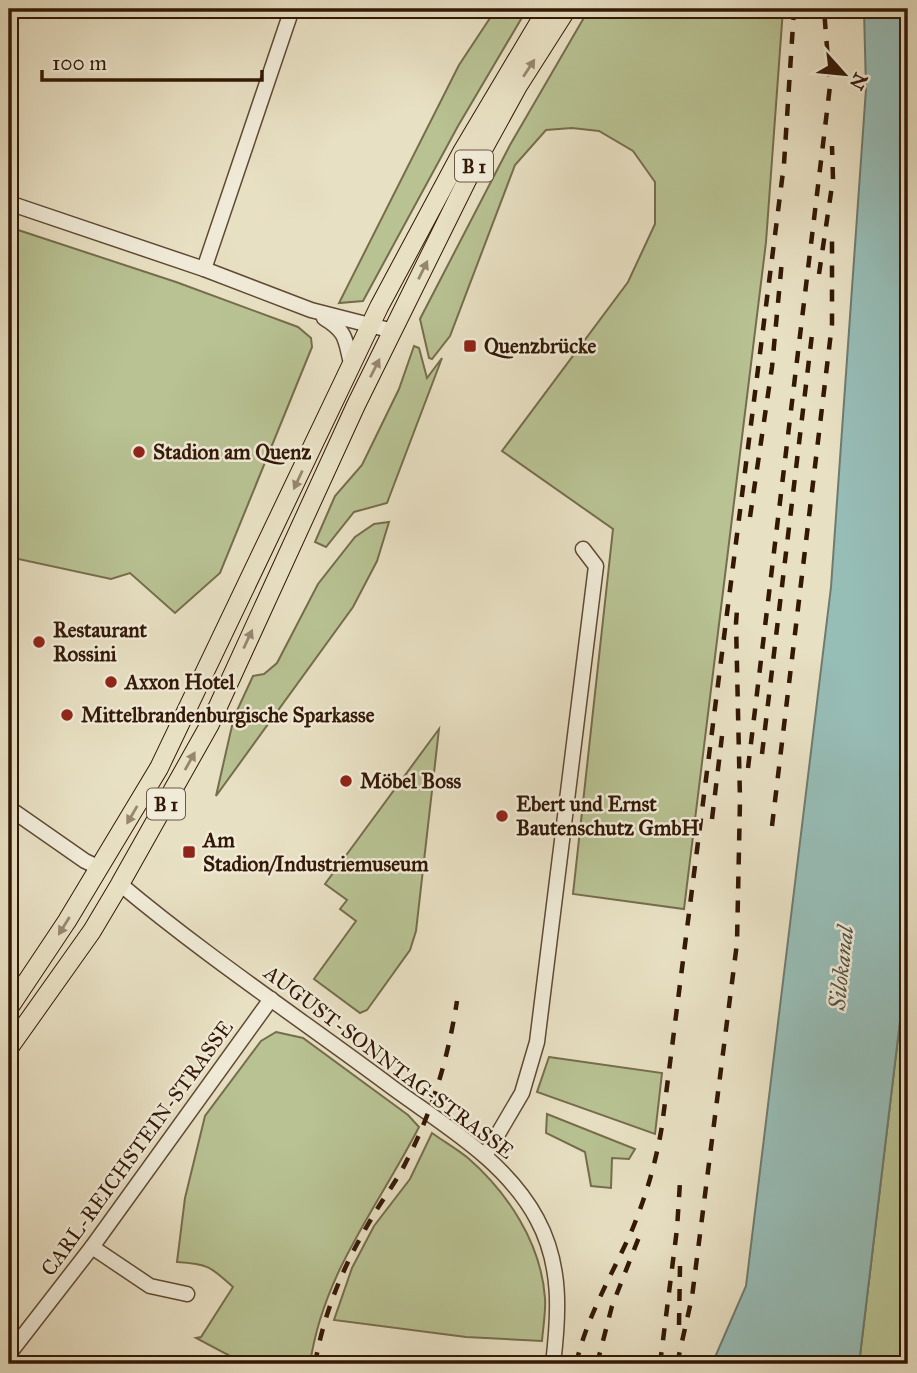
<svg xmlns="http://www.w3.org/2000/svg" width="917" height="1373" viewBox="0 0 917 1373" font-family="'IM FELL Great Primer',serif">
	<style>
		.green { fill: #b8c293; stroke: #766d4c; stroke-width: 2 }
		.water { fill: #97bdb7; stroke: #6f7b70; stroke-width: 2 }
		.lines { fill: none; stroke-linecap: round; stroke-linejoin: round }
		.minor-casing { stroke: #604a35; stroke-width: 17 }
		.major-casing { stroke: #331806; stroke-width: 20 }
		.minor { stroke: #f0ebd8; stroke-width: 14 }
		.major { stroke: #e8e0c3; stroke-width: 18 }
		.rail { stroke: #331806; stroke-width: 4.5; stroke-dasharray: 12 12; stroke-linecap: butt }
		.oneway { fill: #97866e }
		.poi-dot { fill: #8f2418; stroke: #f0ebd8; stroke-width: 2.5 }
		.labels { text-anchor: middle; stroke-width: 5; stroke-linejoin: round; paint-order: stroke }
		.shield { fill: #f0ebd8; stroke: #6c5745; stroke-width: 2 }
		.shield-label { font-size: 19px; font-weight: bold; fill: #331806 }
		.poi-label { font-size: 21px; font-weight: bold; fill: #331806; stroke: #f0ebd8; text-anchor: start }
		.street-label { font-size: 21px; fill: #331806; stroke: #f0ebd8 }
		.water-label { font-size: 23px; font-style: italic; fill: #565244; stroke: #f0ebd8 }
	</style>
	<rect width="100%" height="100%" fill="#e8e0c3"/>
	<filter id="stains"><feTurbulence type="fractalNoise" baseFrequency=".00286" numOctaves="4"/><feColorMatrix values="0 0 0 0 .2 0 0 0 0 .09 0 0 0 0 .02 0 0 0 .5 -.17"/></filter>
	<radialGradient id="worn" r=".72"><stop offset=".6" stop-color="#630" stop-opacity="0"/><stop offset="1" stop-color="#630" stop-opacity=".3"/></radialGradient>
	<g class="green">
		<polygon points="496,9 527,9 458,126 363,301 339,303 459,65"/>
		<polygon points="589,9 783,9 766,242 684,909 573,894 613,529 502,451 628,282 655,224 655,182 633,151 599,131 572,128 546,130 515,165 450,336 432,359 429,358 420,319 510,145"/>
		<polygon points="9,227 176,282 298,327 311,338 312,347 220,573 175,613 130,573 111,579 9,557"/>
		<polygon points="414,346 419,348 427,378 442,358 387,503 354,512 326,547 315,542 335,496 362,465 399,389"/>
		<polygon points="389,522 377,561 353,607 216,796 234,717 253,676 264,674 277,663 318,584 355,537 374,524"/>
		<polygon points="439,729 416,931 410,950 367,1010 360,1013 314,979 356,921 340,909 347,900 325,884"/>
		<polygon points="908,954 908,1364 859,1364"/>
		<path d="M276 1032 303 1038 408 1115 419 1127C378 1207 323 1273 310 1364H245L196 1338 201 1337 233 1287C210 1266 208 1264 177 1262L185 1198 205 1116 261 1041Z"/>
		<polygon points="549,1057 662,1073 655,1134 537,1092"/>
		<polygon points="547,1114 635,1149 629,1159 612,1158 611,1188 591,1186 585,1152 546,1133"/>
		<path d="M432 1133C443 1141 457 1149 468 1158 508 1193 541 1243 545 1298 546 1312 543 1327 542 1341L466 1337 334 1320 352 1268 374 1226 410 1179Z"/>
	</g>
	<polygon class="water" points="864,9 908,9 908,954 859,1364 712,1364 746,1286 831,587 866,89"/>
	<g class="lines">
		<defs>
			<g id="minor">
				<polyline points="9,203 204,269 311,310 393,331"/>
				<polyline points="204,269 292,9"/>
				<path d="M324 318C347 332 345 339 351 363"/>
				<polyline points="9,808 85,861 100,868"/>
				<path d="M120 884C207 957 302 1020 393 1088 445 1126 506 1161 537 1219 562 1265 559 1314 553 1364"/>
				<polyline points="485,1156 522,1093 537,1042 596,566 583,549"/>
				<polyline points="92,1247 150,1286 187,1294"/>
				<polyline points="9,1354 92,1247 271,999"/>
			</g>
			<g id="major">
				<polyline points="9,1008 67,921 159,768 379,307 463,150 547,9"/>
				<polyline points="9,1048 92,931 120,884 210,724 356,405 474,166 518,86 567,9"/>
			</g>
		</defs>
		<use href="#minor" class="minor-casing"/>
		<use href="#major" class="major-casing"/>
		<use href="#minor" class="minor"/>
		<use href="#major" class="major"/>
		<g class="rail">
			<polyline points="819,274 833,179 832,146"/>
			<polyline points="750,517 772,367 782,260"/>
			<polyline points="762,754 813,326"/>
			<polyline points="748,768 830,86 824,9"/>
			<polyline points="712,819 722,736"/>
			<polyline points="772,826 832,324 832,235"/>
			<polyline points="679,1325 680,1266"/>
			<path d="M315 1364C324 1311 345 1262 373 1216 383 1198 397 1181 406 1162 433 1110 448 1058 457 1001"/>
			<path d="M576 1364C587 1316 612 1275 632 1230 646 1196 656 1162 662 1126L784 164 794 9"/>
			<polyline points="597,1364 612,1306 641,1232"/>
			<polyline points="660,1364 677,1229 680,1182"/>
			<polyline points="677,1364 692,1297 737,943 740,800 736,623 737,610"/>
		</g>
	</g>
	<defs><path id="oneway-solid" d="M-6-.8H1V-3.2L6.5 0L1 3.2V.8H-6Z" transform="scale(1.75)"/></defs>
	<g class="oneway">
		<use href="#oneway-solid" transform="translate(529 68) rotate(-57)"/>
		<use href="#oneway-solid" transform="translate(423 270) rotate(-64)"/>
		<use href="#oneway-solid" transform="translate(375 368) rotate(-63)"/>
		<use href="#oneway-solid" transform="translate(298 480) rotate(115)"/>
		<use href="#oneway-solid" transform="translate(248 639) rotate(-65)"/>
		<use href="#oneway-solid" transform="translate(190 761) rotate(-61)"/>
		<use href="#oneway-solid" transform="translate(132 815) rotate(120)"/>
		<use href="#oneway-solid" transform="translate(64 926) rotate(122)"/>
	</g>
	<g class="poi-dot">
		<rect x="463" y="339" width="14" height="14" rx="3.5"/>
		<circle cx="139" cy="452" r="7"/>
		<circle cx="39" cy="642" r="7"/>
		<circle cx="111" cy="682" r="7"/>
		<circle cx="67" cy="715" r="7"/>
		<circle cx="346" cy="781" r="7"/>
		<circle cx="502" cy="816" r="7"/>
		<rect x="182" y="845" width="14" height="14" rx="3.5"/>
	</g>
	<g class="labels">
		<g class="shield">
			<rect x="455" y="150.5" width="38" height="31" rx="5"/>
			<rect x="147" y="788.5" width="38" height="31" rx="5"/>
		</g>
		<g class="shield-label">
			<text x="474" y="173">B 1</text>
			<text x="166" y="811">B 1</text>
		</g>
		<g class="poi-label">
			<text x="484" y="353">Quenzbrücke</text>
			<text x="153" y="459">Stadion am Quenz</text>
			<text x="53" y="637">Restaurant<tspan x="53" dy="24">Rossini</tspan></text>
			<text x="125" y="689">Axxon Hotel</text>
			<text x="81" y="722">Mittelbrandenburgische Sparkasse</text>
			<text x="360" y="788">Möbel Boss</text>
			<text x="516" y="811">Ebert und Ernst<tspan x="516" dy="24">Bautenschutz GmbH</tspan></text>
			<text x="203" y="847">Am<tspan x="203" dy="24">Stadion/Industriemuseum</tspan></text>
		</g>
		<g class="street-label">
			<text transform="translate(389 1062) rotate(37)" y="7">AUGUST-SONNTAG-STRASSE</text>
			<text transform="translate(137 1148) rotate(-54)" y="7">CARL-REICHSTEIN-STRASSE</text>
		</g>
		<g class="water-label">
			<text transform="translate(841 968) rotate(-84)" y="8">Silokanal</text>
		</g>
	</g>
	<rect width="917" height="1373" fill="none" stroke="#e8e0c3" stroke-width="35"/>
	<rect x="10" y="10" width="896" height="1352" fill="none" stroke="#331806" stroke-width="3.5"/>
	<rect x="18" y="18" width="882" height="1338" fill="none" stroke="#331806" stroke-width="2"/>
	<g transform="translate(844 74) rotate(117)" stroke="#f0ebd8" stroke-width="5" paint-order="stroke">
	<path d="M0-5L12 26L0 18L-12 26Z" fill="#331806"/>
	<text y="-10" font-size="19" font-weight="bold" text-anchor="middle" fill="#331806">N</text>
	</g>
	<path d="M42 70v10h220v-10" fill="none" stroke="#331806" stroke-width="3.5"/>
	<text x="52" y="70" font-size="21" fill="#331806" stroke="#f0ebd8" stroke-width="5" paint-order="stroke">100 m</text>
	<rect width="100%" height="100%" filter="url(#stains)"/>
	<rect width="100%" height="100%" fill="url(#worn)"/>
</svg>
